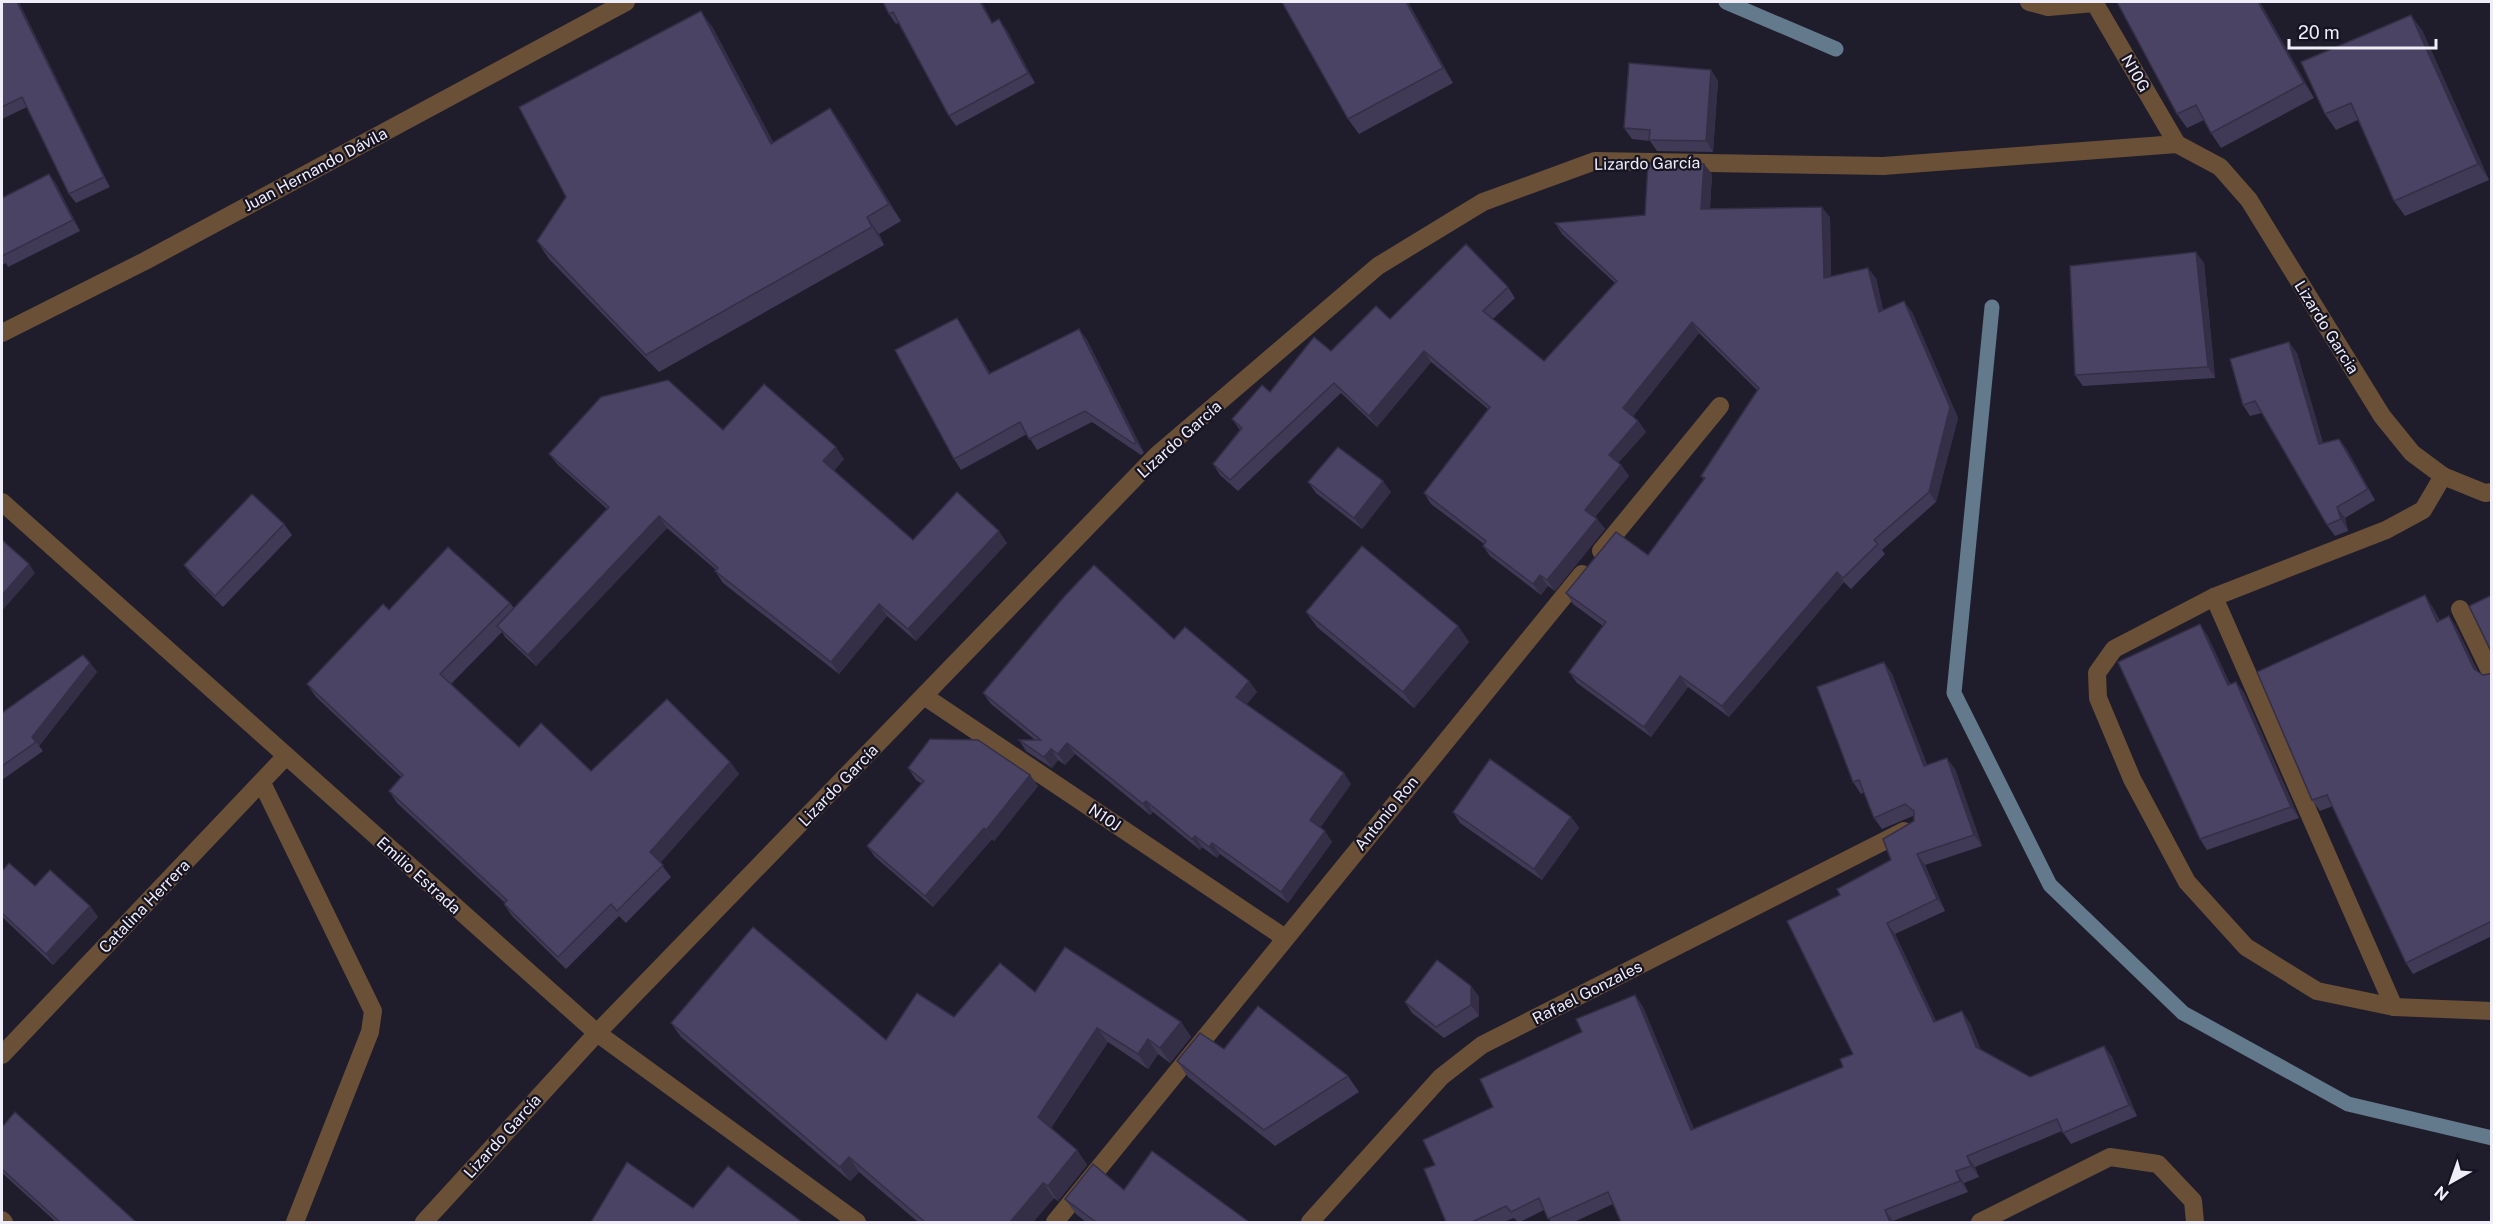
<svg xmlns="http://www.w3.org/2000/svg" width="2493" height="1224" viewBox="0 0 2493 1224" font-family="'Public Sans',sans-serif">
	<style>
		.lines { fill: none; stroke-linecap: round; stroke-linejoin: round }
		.stream { stroke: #63798c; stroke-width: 15 }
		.lane { stroke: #695036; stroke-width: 18 }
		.street { stroke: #695036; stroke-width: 18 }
		.wall { fill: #403a56 }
		.shaded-wall { fill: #342f46 }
		.building { fill: #4a4364; stroke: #342f46; stroke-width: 1.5 }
		.labels { text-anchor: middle; stroke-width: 4.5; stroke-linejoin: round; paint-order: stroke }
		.street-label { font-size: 16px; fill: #efedf8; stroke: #161322 }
	</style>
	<rect width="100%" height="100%" fill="#1f1c2c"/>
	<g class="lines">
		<g class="stream">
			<polyline points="1726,2 1836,49"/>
			<polyline points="1992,307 1954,693 2050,885 2183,1013 2348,1104 2492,1138"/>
		</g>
		<g class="lane">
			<polyline points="262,783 373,1011 370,1032 295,1222"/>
			<polyline points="2,1220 4,1222"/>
		</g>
		<g class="street">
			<polyline points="2029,2 2048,7 2095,3"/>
			<polyline points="2094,2 2177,144"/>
			<polyline points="2177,144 2220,167 2249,200 2382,416 2412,453 2443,476 2485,493 2492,492"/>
			<polyline points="2,333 145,261 626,2"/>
			<polyline points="2443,476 2423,510 2386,530 2214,597 2114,649 2097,673 2098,698 2132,779 2187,882 2246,947 2317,991 2394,1007 2492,1011"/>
			<polyline points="2,502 597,1033 857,1222"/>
			<polyline points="1601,551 1720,406"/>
			<polyline points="2214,597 2394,1007"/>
			<polyline points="2460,609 2492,675"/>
			<polyline points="924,696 1285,938"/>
			<polyline points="2,1055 286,756"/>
			<polyline points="424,1222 597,1033 1157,455 1378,266 1483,202 1595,161 1883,166 2177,144"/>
			<polyline points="1055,1222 1582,574"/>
			<polyline points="1310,1222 1441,1077 1482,1045 1904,831"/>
			<polyline points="1980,1222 2110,1157 2158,1164 2193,1201 2195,1222"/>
		</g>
	</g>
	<g class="wall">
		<polygon points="2,2 110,187 76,203 69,194 27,107 2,119"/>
		<polygon points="883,2 993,23 1006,29 1035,83 956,126 949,116 898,23 896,24 889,14"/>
		<polygon points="1408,2 1453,83 1359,134 1348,119"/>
		<polygon points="2117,2 2260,2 2314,98 2221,148 2211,133 2204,120 2187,128 2177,114"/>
		<polygon points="713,28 773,142 830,108 842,125 901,221 879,234 884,245 659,372 549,259 537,241"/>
		<polygon points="2422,30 2489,180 2405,216 2394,201 2358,120 2336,130 2325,114"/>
		<polygon points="1711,70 1718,81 1713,152 1657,151 1650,141 1632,139 1624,128"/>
		<polygon points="49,174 56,184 80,231 8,267 6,263 2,265 2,198"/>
		<polygon points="1712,174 1710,209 1830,217 1831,276 1876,278 1883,310 1912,312 1958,418 1936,502 1882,550 1885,554 1851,589 1844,582 1729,717 1688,687 1651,737 1577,683 1569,672 1603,626 1573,604 1566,593 1648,555 1704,480 1701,476 1757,390 1699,333 1633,416 1638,421 1646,432 1618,463 1621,465 1629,476 1595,517 1605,529 1555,591 1548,586 1541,595 1490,556 1483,546 1484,544 1431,504 1424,493 1488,409 1431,362 1377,427 1341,393 1238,491 1220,475 1213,464 1240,430 1232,419 1331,351 1390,319 1508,287 1515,298 1493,319 1544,361 1615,283 1562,234 1555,223 1645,215"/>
		<polygon points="2204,263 2215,378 2083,386 2075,375"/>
		<polygon points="964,329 990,373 1079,329 1087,340 1144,453 1141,455 1092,422 1037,450 1027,434 961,470 954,459"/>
		<polygon points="2297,353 2323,443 2339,439 2347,450 2375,500 2345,518 2348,531 2335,536 2327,525 2262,413 2250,416 2243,405"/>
		<polygon points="723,430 844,459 834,471 913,540 1007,543 916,641 887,616 839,674 723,583 715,571 716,570 667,528 536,666 505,637 502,632 451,684 519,747 591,771 730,762 739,774 660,863 671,877 626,923 619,916 566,969 512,916 504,904 505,903 397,803 389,791 401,777 316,697 307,684 510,603 514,608 607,509 558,465 549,454"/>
		<polygon points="1308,482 1391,492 1362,529 1316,493"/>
		<polygon points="284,524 292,535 223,607 192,576 184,565"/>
		<polygon points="2432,606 2440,621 2449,616 2456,627 2478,672 2483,675 2489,674 2492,672 2492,936 2413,974 2406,963 2333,806 2320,811 2312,800"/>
		<polygon points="1306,612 1458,626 1469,642 1414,708 1317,627"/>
		<polygon points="2207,635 2230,684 2236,682 2244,693 2299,818 2207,850 2200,839"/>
		<polygon points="1174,639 1249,681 1257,692 1246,705 1351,784 1320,828 1332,842 1288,903 1220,854 1217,858 1202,847 1200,850 1153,812 1150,815 1075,754 1065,765 1058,760 1052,768 1026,751 1019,740 1035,740 991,704 983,693"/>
		<polygon points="1884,662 1892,674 1927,765 1955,769 1982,846 1925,865 1945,911 1895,934 1936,1021 1970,1023 1981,1050 2030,1077 2104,1046 2112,1057 2137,1116 2071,1144 2062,1131 1975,1167 1979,1177 1964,1183 1968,1192 1893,1221 1893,1222 1621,1222 1613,1204 1574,1222 1551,1222 1544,1210 1520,1222 1518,1222 1514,1218 1504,1222 1446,1222 1435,1165 1493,1107 1582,1032 1635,995 1643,1007 1694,1129 1843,1067 1853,1054 1840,895 1891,860 1914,821 1913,816 1882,829 1874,818 1864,792 1861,794 1853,782"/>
		<polygon points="90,663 97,672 39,746 43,751 2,780 2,713"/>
		<polygon points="908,768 1030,775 1038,786 994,841 992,839 933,907 875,857 867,846 922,784 916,780"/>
		<polygon points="1453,812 1571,817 1579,828 1542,880 1460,823"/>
		<polygon points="2,871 35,886 90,906 98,917 53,965 2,917"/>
		<polygon points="1471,986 1479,997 1479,1016 1444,1038 1412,1013 1405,1002"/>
		<polygon points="1035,992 1181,1022 1191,1037 1170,1063 1158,1054 1148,1069 1108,1042 1051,1128 1077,1150 1087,1165 1058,1201 1054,1198 1033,1222 918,1222 859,1172 850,1181 681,1037 671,1023 886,1040"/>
		<polygon points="1224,1049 1348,1076 1359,1092 1275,1146 1188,1077 1177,1061"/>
		<polygon points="2,1127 136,1222 56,1222 2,1173"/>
		<polygon points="1124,1190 1249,1222 1086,1222 1076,1214 1065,1199"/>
	</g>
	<g class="shaded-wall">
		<polygon points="17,2 19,2 110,187 104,177"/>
		<polygon points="980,2 982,2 998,33 992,23"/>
		<polygon points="1406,2 1408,2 1453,83 1443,68"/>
		<polygon points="2258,2 2260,2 2314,98 2304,83"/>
		<polygon points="701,11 713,28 783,161 771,144"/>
		<polygon points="2411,15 2422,30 2489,180 2478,164"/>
		<polygon points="999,19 1006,29 1035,83 1028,73"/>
		<polygon points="1711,70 1718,81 1713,152 1706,141"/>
		<polygon points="830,108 842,125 901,221 889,204"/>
		<polygon points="1704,164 1712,174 1709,220 1701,209"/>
		<polygon points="49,174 56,184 80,231 73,220"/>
		<polygon points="1822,207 1830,217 1831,288 1824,278"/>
		<polygon points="867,217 879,234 884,245 872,227"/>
		<polygon points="2196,252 2204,263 2215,378 2208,367"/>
		<polygon points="1868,268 1876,278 1886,323 1879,312"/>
		<polygon points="1904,301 1912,312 1958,418 1936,502 1929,492"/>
		<polygon points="957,318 964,329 996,385 989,374"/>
		<polygon points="1692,322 1699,333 1631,419 1623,408"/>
		<polygon points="1079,329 1087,340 1144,453 1136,442"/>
		<polygon points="2289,342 2297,353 2326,455 2319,444"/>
		<polygon points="1424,351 1431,362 1377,427 1369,416"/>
		<polygon points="1638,421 1646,432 1616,465 1609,455"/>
		<polygon points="2339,439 2347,450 2375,500 2368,489"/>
		<polygon points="836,447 844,459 832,473 823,461"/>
		<polygon points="1621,465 1629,476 1592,520 1585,510"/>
		<polygon points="1383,481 1391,492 1362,529 1354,518"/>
		<polygon points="2337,507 2345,518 2348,531 2341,519"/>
		<polygon points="659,516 667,528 536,666 528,655"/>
		<polygon points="1597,519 1605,529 1555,591 1547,580"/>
		<polygon points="999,531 1007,543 916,641 908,629"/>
		<polygon points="29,564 35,573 2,611 2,595"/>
		<polygon points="1837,572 1844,582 1729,717 1722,706"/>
		<polygon points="1540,575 1548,586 1541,595 1533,584"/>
		<polygon points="2425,595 2432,606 2445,633 2437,622"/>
		<polygon points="879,604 887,616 839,674 831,662"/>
		<polygon points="2449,616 2456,627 2482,680 2474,669"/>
		<polygon points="2200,624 2207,635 2236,696 2228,685"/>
		<polygon points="1458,626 1469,642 1414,708 1403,692"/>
		<polygon points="1884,662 1892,674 1932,777 1924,766"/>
		<polygon points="90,663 97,672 39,746 32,737"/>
		<polygon points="1680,676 1688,687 1651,737 1644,727"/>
		<polygon points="1249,681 1257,692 1243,708 1236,697"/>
		<polygon points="2236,682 2244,693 2299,818 2291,807"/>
		<polygon points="1067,743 1075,754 1065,765 1058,754"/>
		<polygon points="1051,749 1058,760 1052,768 1044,757"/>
		<polygon points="1947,758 1955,769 1982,846 1974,835"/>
		<polygon points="730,762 739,774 658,865 650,852"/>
		<polygon points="1344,773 1351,784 1318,831 1310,820"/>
		<polygon points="1030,775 1038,786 994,841 986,830"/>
		<polygon points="1146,801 1153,812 1150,815 1143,804"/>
		<polygon points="1571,817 1579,828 1542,880 1534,869"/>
		<polygon points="984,828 992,839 933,907 925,896"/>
		<polygon points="1325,831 1332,842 1288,903 1281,892"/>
		<polygon points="1195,836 1202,847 1200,850 1192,839"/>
		<polygon points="1212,843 1220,854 1217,858 1209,847"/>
		<polygon points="1917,854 1925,865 1945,911 1937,899"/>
		<polygon points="90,906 98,917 53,965 46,954"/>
		<polygon points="1887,923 1895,934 1942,1034 1934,1022"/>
		<polygon points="1471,986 1479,997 1479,1016 1471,1005"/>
		<polygon points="1635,995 1643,1007 1699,1142 1691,1130"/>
		<polygon points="1962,1011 1970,1023 1984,1058 1976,1047"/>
		<polygon points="1181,1022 1191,1037 1170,1063 1160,1048"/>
		<polygon points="1097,1028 1108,1042 1048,1132 1038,1117"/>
		<polygon points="1148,1039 1158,1054 1148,1069 1138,1054"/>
		<polygon points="2104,1046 2112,1057 2137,1116 2129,1105"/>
		<polygon points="1077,1150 1087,1165 1058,1201 1048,1186"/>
		<polygon points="1967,1156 1975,1167 1979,1177 1971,1166"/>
		<polygon points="849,1157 859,1172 850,1181 840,1167"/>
		<polygon points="1956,1171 1964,1183 1968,1192 1960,1181"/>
		<polygon points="1043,1183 1054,1198 1033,1222 1010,1222"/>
		<polygon points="1885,1210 1893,1221 1893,1222 1890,1222"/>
	</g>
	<g class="building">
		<polygon points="2,2 17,2 104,177 69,194 22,97 2,107"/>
		<polygon points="883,2 980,2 992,23 999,19 1028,73 949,116 893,12 889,14"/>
		<polygon points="1282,2 1406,2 1443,68 1348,119"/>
		<polygon points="2117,2 2258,2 2304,83 2211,133 2196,105 2177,114"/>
		<polygon points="701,11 771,144 830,108 889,204 867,217 872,227 646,355 537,241 566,197 519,107"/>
		<polygon points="2411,15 2478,164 2394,201 2351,103 2325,114 2301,62"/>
		<polygon points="1629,63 1711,70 1706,141 1649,140 1650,130 1624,128"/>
		<polygon points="1648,163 1704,164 1701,209 1822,207 1824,278 1868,268 1879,312 1904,301 1950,407 1929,492 1874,540 1878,544 1843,578 1837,572 1722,706 1680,676 1644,727 1569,672 1606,622 1566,593 1616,532 1648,555 1705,478 1701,476 1759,388 1692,322 1623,408 1638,421 1609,455 1621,465 1585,510 1597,519 1547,580 1540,575 1533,584 1483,546 1486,541 1424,493 1490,407 1424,351 1369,416 1334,383 1230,480 1213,464 1242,428 1232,419 1262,385 1270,392 1314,337 1331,351 1376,306 1390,319 1466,244 1508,287 1483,311 1544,361 1617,281 1555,223 1645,215"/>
		<polygon points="49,174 73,220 2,256 2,198"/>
		<polygon points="2196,252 2208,367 2075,375 2070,266"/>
		<polygon points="957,318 989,374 1079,329 1136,442 1134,444 1085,411 1029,439 1020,422 954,459 895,350"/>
		<polygon points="2289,342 2319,444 2339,439 2368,489 2337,507 2341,519 2327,525 2255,401 2243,405 2230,359"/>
		<polygon points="668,380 723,430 764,384 836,447 823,461 913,540 957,492 999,531 908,629 879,604 831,662 715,571 718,568 659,516 528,655 497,626 609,507 549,454 601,397"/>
		<polygon points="1338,447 1383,481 1354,518 1308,482"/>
		<polygon points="252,494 284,524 215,596 184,565"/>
		<polygon points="2,540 29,564 2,595"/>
		<polygon points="1362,546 1458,626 1403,692 1306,612"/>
		<polygon points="448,547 510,603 440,674 519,747 541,723 591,771 667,699 730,762 650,852 663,865 617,911 611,904 558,957 504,904 507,900 389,791 403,775 307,684 383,604 389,610"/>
		<polygon points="1094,565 1174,639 1185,627 1249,681 1236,697 1344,773 1310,820 1325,831 1281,892 1212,843 1209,847 1195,836 1192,839 1146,801 1143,804 1067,743 1058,754 1051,749 1044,757 1019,740 1041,740 983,693 1063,598"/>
		<polygon points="2425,595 2437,622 2449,616 2474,669 2483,675 2489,674 2492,672 2492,921 2406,963 2327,795 2312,800 2257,672"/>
		<polygon points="2492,595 2492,653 2469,606"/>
		<polygon points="2200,624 2228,685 2236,682 2291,807 2200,839 2118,662"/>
		<polygon points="83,655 90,663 32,737 36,742 2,766 2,713"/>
		<polygon points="1884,662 1924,766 1947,758 1974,835 1917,854 1937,899 1887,923 1934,1022 1962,1011 1976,1047 2030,1077 2104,1046 2129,1105 2063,1133 2057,1119 1967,1156 1971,1166 1956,1171 1960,1181 1885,1210 1890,1222 1621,1222 1608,1192 1548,1219 1539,1198 1511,1212 1506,1206 1472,1222 1446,1222 1424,1169 1435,1165 1423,1140 1493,1107 1480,1079 1582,1032 1576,1019 1635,995 1691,1130 1843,1067 1840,1059 1853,1054 1787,921 1840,895 1837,889 1891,860 1883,839 1914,821 1914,811 1905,804 1874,818 1859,780 1853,782 1817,687"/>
		<polygon points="930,739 978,740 1030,775 986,830 984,828 925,896 867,846 924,781 908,768"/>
		<polygon points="1490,759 1571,817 1534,869 1453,812"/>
		<polygon points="9,863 35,886 50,870 90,906 46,954 2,913 2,871"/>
		<polygon points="753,927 886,1040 917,993 954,1017 1000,963 1035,992 1065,947 1181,1022 1160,1048 1148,1039 1138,1054 1097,1028 1038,1117 1077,1150 1048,1186 1043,1183 1010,1222 925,1222 849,1157 840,1167 671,1023"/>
		<polygon points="1437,960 1471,986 1471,1005 1436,1027 1405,1002"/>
		<polygon points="1258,1006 1348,1076 1264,1130 1177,1061 1200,1033 1224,1049"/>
		<polygon points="15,1112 136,1222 60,1222 2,1169 2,1127"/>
		<polygon points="1152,1151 1249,1222 1096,1222 1065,1199 1093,1164 1124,1190"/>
		<polygon points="627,1162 693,1208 728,1166 802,1222 591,1222"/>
	</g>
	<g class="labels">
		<g class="street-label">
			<text transform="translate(2136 73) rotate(60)" y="6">N10G</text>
			<text transform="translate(1647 163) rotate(-1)" y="6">Lizardo García</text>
			<text transform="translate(315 169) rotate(-28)" y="6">Juan Hernando Dávila</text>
			<text transform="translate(2327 327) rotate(58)" y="6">Lizardo Garcia</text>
			<text transform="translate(1179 439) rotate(-42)" y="6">Lizardo García</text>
			<text transform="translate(838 785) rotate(-46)" y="6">Lizardo García</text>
			<text transform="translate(1386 813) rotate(-51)" y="6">Antonio Ron</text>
			<text transform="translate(1105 817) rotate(34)" y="6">N10J</text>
			<text transform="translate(419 875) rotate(42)" y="6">Emilio Estrada</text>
			<text transform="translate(144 906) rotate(-46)" y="6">Catalina Herrera</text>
			<text transform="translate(1587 992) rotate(-27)" y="6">Rafael Gonzales</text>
			<text transform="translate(502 1136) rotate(-48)" y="6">Lizardo García</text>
		</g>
	</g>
	<rect width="2493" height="1224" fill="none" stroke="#efedf8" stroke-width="6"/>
	<g transform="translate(2451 1182) rotate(220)" stroke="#161322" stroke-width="4.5" paint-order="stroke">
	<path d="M0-4.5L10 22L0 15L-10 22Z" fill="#efedf8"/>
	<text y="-9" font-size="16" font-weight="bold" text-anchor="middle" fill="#efedf8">N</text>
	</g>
	<path d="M2289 39v9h147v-9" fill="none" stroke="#efedf8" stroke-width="3"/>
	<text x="2298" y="39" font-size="18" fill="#efedf8" stroke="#161322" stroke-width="4.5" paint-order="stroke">20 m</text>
</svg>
